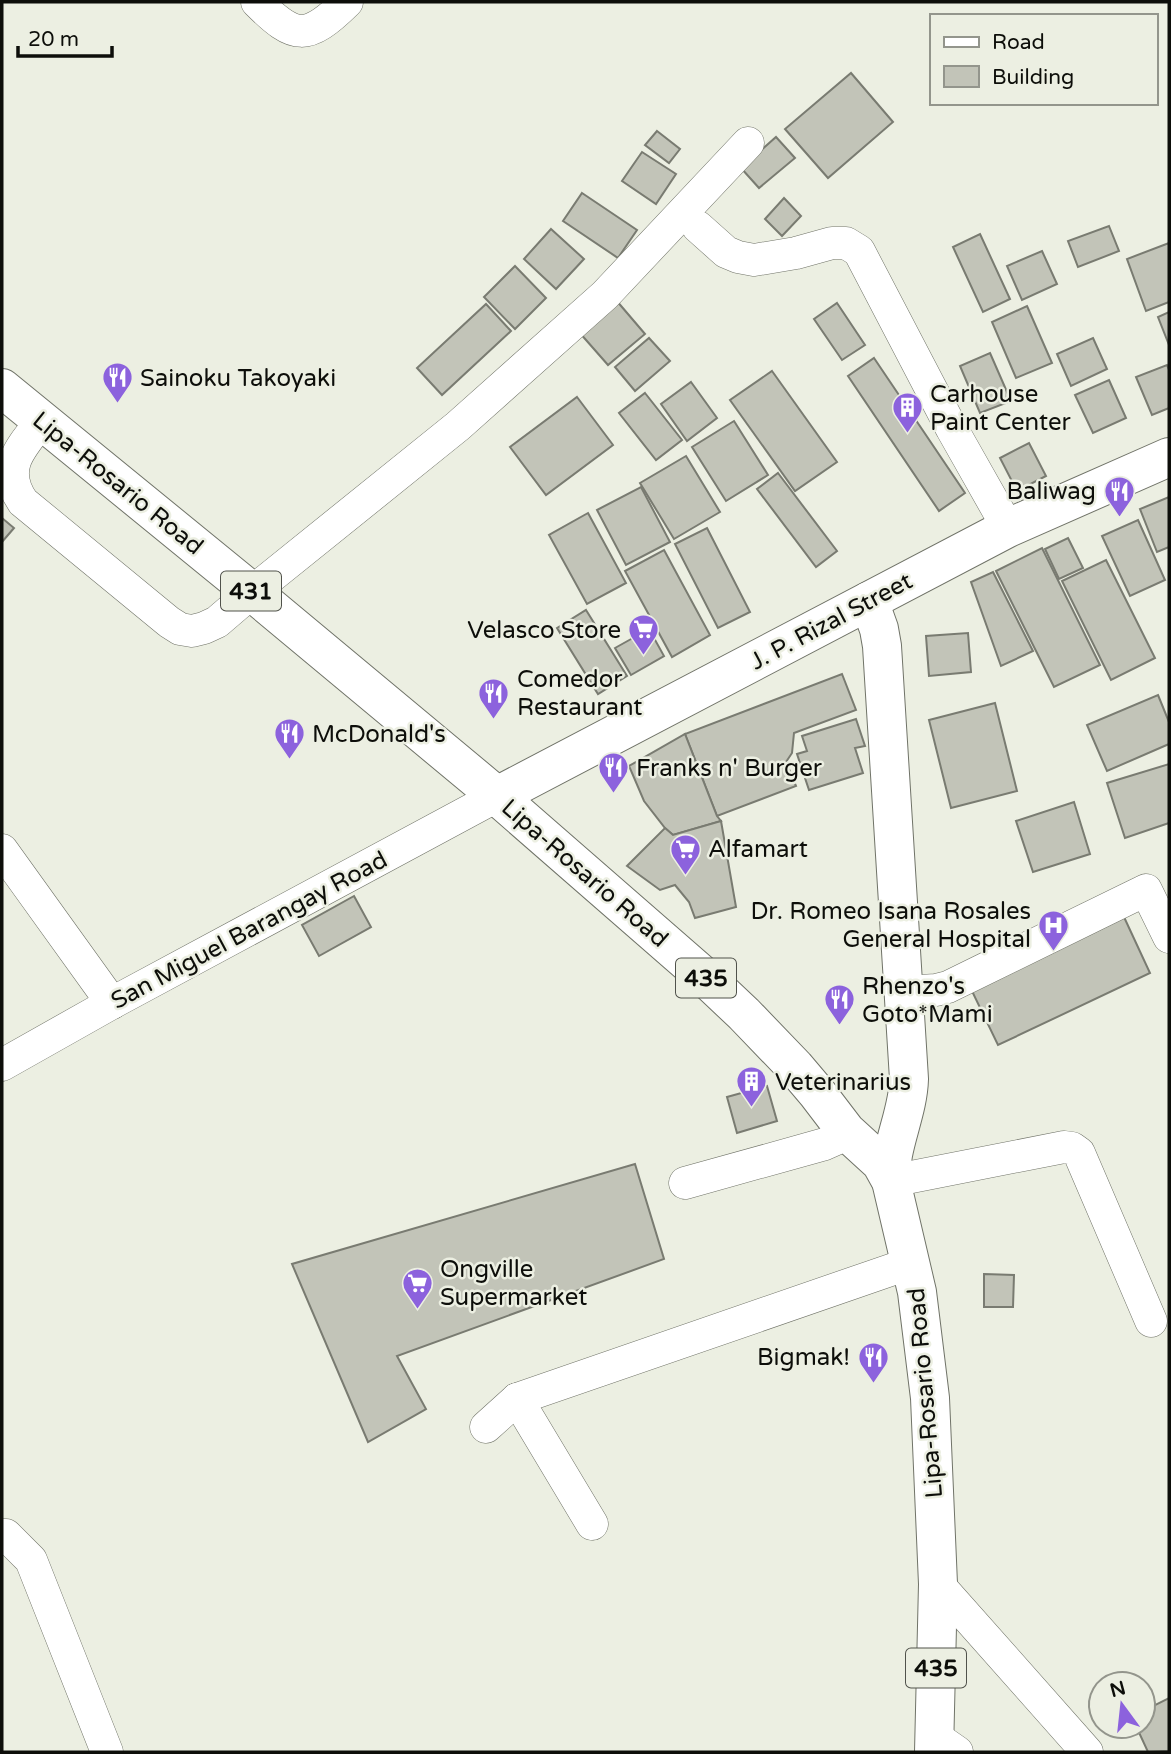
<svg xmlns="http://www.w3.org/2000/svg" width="1171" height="1754" viewBox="0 0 1171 1754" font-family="'Varela Round',sans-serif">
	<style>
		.building { fill: #c2c4b8; stroke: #797b71; stroke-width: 2 }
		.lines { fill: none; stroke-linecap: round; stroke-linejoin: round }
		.minor-casing { stroke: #707368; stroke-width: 33 }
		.major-casing { stroke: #707368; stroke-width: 40 }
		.minor { stroke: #fff; stroke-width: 32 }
		.major { stroke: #fff; stroke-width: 38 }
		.labels { text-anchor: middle; stroke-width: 5; stroke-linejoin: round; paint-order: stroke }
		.shield { fill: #ecefe2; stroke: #50524b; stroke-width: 2 }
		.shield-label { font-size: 23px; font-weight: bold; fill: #0d0e0a }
		.poi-label { font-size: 24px; fill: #0d0e0a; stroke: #ecefe2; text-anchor: start }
		.street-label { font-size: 24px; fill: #0d0e0a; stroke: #ecefe2 }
	</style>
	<rect width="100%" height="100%" fill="#ecefe2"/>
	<g class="building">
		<polygon points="851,73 893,122 828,178 785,129"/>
		<polygon points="657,131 680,149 669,163 645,145"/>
		<polygon points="776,137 795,158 759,188 741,168"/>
		<polygon points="642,152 676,174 656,204 622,181"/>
		<polygon points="582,193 637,230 618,258 563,221"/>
		<polygon points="784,198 801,216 782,236 765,219"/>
		<polygon points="1109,226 1119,251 1078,267 1068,241"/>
		<polygon points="551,229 584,259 556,289 524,259"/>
		<polygon points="980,234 1010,299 983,312 953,247"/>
		<polygon points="1169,243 1169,302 1146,311 1127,259"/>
		<polygon points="1042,251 1057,284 1022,300 1007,266"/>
		<polygon points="515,266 546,298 515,329 484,297"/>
		<polygon points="616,300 645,334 608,365 579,332"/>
		<polygon points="837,303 865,345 842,360 814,319"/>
		<polygon points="486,304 511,331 442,395 417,368"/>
		<polygon points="1027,306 1052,363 1016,378 992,322"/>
		<polygon points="1169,312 1169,345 1158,317"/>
		<polygon points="649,338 670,361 635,391 615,367"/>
		<polygon points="1093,338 1107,369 1071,386 1057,354"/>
		<polygon points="990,353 1011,401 980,413 960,366"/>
		<polygon points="874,358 965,493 939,511 848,376"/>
		<polygon points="1167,365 1169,370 1169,408 1152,415 1136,377"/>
		<polygon points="772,371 837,462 795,491 730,400"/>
		<polygon points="1109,380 1126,418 1093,433 1075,395"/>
		<polygon points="691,382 717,418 687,441 661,404"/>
		<polygon points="645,393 682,440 656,460 619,413"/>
		<polygon points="577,397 613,445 546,495 510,447"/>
		<polygon points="734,421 768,475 726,501 692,447"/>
		<polygon points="1029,443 1046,476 1017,491 1000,458"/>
		<polygon points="686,456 720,512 674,539 640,483"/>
		<polygon points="778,473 837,551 816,567 757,489"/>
		<polygon points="641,487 670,542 626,565 597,510"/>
		<polygon points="1169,497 1169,547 1157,552 1140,509"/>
		<polygon points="588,513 626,583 587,604 549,535"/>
		<polygon points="2,518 14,528 2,542"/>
		<polygon points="1138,520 1165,580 1130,596 1102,536"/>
		<polygon points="707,528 750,612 718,628 675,544"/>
		<polygon points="1068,538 1083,568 1059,579 1045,549"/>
		<polygon points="1042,548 1100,665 1054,687 996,571"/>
		<polygon points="664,550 710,635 672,657 625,571"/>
		<polygon points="1106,560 1155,658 1111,680 1062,581"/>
		<polygon points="993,572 1033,651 1001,666 971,582"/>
		<polygon points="586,610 627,676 598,694 557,628"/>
		<polygon points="649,629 664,656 631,675 615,648"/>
		<polygon points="968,633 971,672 929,676 926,636"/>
		<polygon points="842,674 856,710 794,733 792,753 786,762 796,786 717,816 685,734"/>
		<polygon points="1158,695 1169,722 1169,744 1107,771 1087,725"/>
		<polygon points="995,703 1017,791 951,808 929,720"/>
		<polygon points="856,719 865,746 855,748 863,773 809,790 797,754 807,751 802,736"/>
		<polygon points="685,734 717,816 721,821 673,835 665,828 644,801 629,766"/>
		<polygon points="1169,764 1169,823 1125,838 1107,783"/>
		<polygon points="1074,802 1090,854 1033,872 1016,821"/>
		<polygon points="721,821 736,907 695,918 689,902 675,885 660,890 627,866 665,828 673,835"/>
		<polygon points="354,896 371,927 319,956 302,925"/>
		<polygon points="1124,917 1150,973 998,1045 971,989"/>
		<polygon points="767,1086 777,1121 737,1133 727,1097"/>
		<polygon points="635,1164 664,1259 397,1356 426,1409 368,1442 292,1264"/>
		<polygon points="984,1274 1014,1275 1013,1307 984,1307"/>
		<polygon points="1169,1698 1169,1751 1148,1752 1136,1726 1143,1726 1143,1711"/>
	</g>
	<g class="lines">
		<defs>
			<g id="minor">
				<path d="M257 2C295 40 307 41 347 2"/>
				<polyline points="698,227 726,252 738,257 754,260 796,253 832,243 846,243 859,251 952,429 1008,528"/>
				<path d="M42 421C20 448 0 469 23 502L169 622 180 629 192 631 204 628 217 622 252 592 458 426 605 295 748 143"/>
				<polyline points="2,850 112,1003"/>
				<polyline points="904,992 936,990 948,987 1146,890 1169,937"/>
				<polyline points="2,1065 112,1003 497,796"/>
				<polyline points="891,1181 1064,1147 1072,1148 1079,1153 1151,1321"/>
				<polyline points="685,1183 825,1144 834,1140 846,1131"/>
				<polyline points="517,1399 592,1524"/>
				<polyline points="486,1427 517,1399 911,1263"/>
				<polyline points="2,1535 6,1535 31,1560 107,1752"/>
				<polyline points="938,1584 1087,1752"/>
				<polyline points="934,1736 957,1752"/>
			</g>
			<g id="major">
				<polyline points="2,388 252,592 497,796 708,980 744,1014 795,1067 817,1093 846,1131 881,1163 891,1181 917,1292 930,1398 938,1584 934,1752"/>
				<path d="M869 601 879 629 882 646 909 1079C908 1114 889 1147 891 1181"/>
				<polyline points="497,796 1008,528 1169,457"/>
			</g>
		</defs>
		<use href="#minor" class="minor-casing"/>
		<use href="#major" class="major-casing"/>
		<use href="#minor" class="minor"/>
		<use href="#major" class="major"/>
	</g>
	<defs>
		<symbol id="restaurant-pin" viewBox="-11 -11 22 30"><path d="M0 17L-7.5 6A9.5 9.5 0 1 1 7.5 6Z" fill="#8c62dd" stroke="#ecefe2"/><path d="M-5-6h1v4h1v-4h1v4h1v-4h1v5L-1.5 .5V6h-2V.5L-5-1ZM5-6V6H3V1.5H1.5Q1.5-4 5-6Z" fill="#fff"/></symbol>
		<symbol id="building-pin" viewBox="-11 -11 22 30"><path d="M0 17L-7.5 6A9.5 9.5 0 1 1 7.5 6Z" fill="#8c62dd" stroke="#ecefe2"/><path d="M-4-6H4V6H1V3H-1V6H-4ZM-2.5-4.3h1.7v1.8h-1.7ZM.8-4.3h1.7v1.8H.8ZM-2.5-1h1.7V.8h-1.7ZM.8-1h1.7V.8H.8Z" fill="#fff"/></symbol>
		<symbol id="supermarket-pin" viewBox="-11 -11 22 30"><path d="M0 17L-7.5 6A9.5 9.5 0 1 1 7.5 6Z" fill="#8c62dd" stroke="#ecefe2"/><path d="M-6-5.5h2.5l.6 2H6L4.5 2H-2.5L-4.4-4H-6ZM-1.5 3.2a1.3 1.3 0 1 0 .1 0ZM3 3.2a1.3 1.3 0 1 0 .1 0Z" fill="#fff"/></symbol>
		<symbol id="hospital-pin" viewBox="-11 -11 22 30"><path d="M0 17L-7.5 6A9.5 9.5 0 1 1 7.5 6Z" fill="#8c62dd" stroke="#ecefe2"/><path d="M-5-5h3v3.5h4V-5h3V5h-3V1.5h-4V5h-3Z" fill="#fff"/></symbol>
	</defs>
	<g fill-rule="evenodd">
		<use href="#restaurant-pin" x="100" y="360" width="35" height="47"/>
		<use href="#building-pin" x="890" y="390" width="35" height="47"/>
		<use href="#restaurant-pin" x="1102" y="474" width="35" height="47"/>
		<use href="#supermarket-pin" x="626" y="612" width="35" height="47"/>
		<use href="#restaurant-pin" x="476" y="676" width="35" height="47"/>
		<use href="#restaurant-pin" x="272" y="716" width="35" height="47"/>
		<use href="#restaurant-pin" x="596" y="750" width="35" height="47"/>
		<use href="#supermarket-pin" x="668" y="832" width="35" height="47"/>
		<use href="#hospital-pin" x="1036" y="908" width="35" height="47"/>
		<use href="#restaurant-pin" x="822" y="982" width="35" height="47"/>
		<use href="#building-pin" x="734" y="1064" width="35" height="47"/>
		<use href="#supermarket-pin" x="400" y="1266" width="35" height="47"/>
		<use href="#restaurant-pin" x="856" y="1340" width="35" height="47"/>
	</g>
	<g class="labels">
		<g class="shield">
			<rect x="221" y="571.5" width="60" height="39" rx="5"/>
			<rect x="676" y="958.5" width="60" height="39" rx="5"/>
			<rect x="906" y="1648.5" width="60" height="39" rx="5"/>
		</g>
		<g class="shield-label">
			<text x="251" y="599">431</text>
			<text x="706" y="986">435</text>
			<text x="936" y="1676">435</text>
		</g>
		<g class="poi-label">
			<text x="140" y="386">Sainoku Takoyaki</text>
			<text x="930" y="402">Carhouse<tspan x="930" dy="28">Paint Center</tspan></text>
			<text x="1096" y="499" text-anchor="end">Baliwag</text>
			<text x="621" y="638" text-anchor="end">Velasco Store</text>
			<text x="517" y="687">Comedor<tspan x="517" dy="28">Restaurant</tspan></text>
			<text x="312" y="742">McDonald's</text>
			<text x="636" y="776">Franks n' Burger</text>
			<text x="708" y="857">Alfamart</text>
			<text x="1031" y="919" text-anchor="end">Dr. Romeo Isana Rosales<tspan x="1031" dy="28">General Hospital</tspan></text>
			<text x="862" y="994">Rhenzo's<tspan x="862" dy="28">Goto*Mami</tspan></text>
			<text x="775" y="1090">Veterinarius</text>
			<text x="440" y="1277">Ongville<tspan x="440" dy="28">Supermarket</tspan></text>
			<text x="850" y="1365" text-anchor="end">Bigmak!</text>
		</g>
		<g class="street-label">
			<text transform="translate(118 483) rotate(39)" y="8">Lipa-Rosario Road</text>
			<text transform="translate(831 621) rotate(-28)" y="8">J. P. Rizal Street</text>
			<text transform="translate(585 873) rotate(41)" y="8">Lipa-Rosario Road</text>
			<text transform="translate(249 930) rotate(-28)" y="8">San Miguel Barangay Road</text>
			<text transform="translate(925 1393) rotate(-95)" y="8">Lipa-Rosario Road</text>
		</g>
	</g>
	<rect width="1171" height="1754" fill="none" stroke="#0d0e0a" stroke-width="7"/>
	<rect x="930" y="14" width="228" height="91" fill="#ecefe2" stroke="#93958c" stroke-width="2"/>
	<rect x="944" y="37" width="35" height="10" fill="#ffffff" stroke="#93958c" stroke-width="2"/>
	<text x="992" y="49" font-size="21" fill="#0d0e0a">Road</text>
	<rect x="944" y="66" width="35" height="21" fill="#c2c4b8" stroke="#93958c" stroke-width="2"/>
	<text x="992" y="84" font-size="21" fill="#0d0e0a">Building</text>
	<g transform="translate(1122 1705) rotate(345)"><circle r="33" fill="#ecefe2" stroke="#93958c" stroke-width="2"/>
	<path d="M0-5L12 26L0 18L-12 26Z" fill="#8c62dd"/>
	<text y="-10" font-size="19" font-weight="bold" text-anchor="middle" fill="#0d0e0a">N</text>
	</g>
	<path d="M18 46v10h94v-10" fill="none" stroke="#0d0e0a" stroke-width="3.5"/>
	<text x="28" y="46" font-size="21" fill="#0d0e0a" stroke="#ecefe2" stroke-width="5" paint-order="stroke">20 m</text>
</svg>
